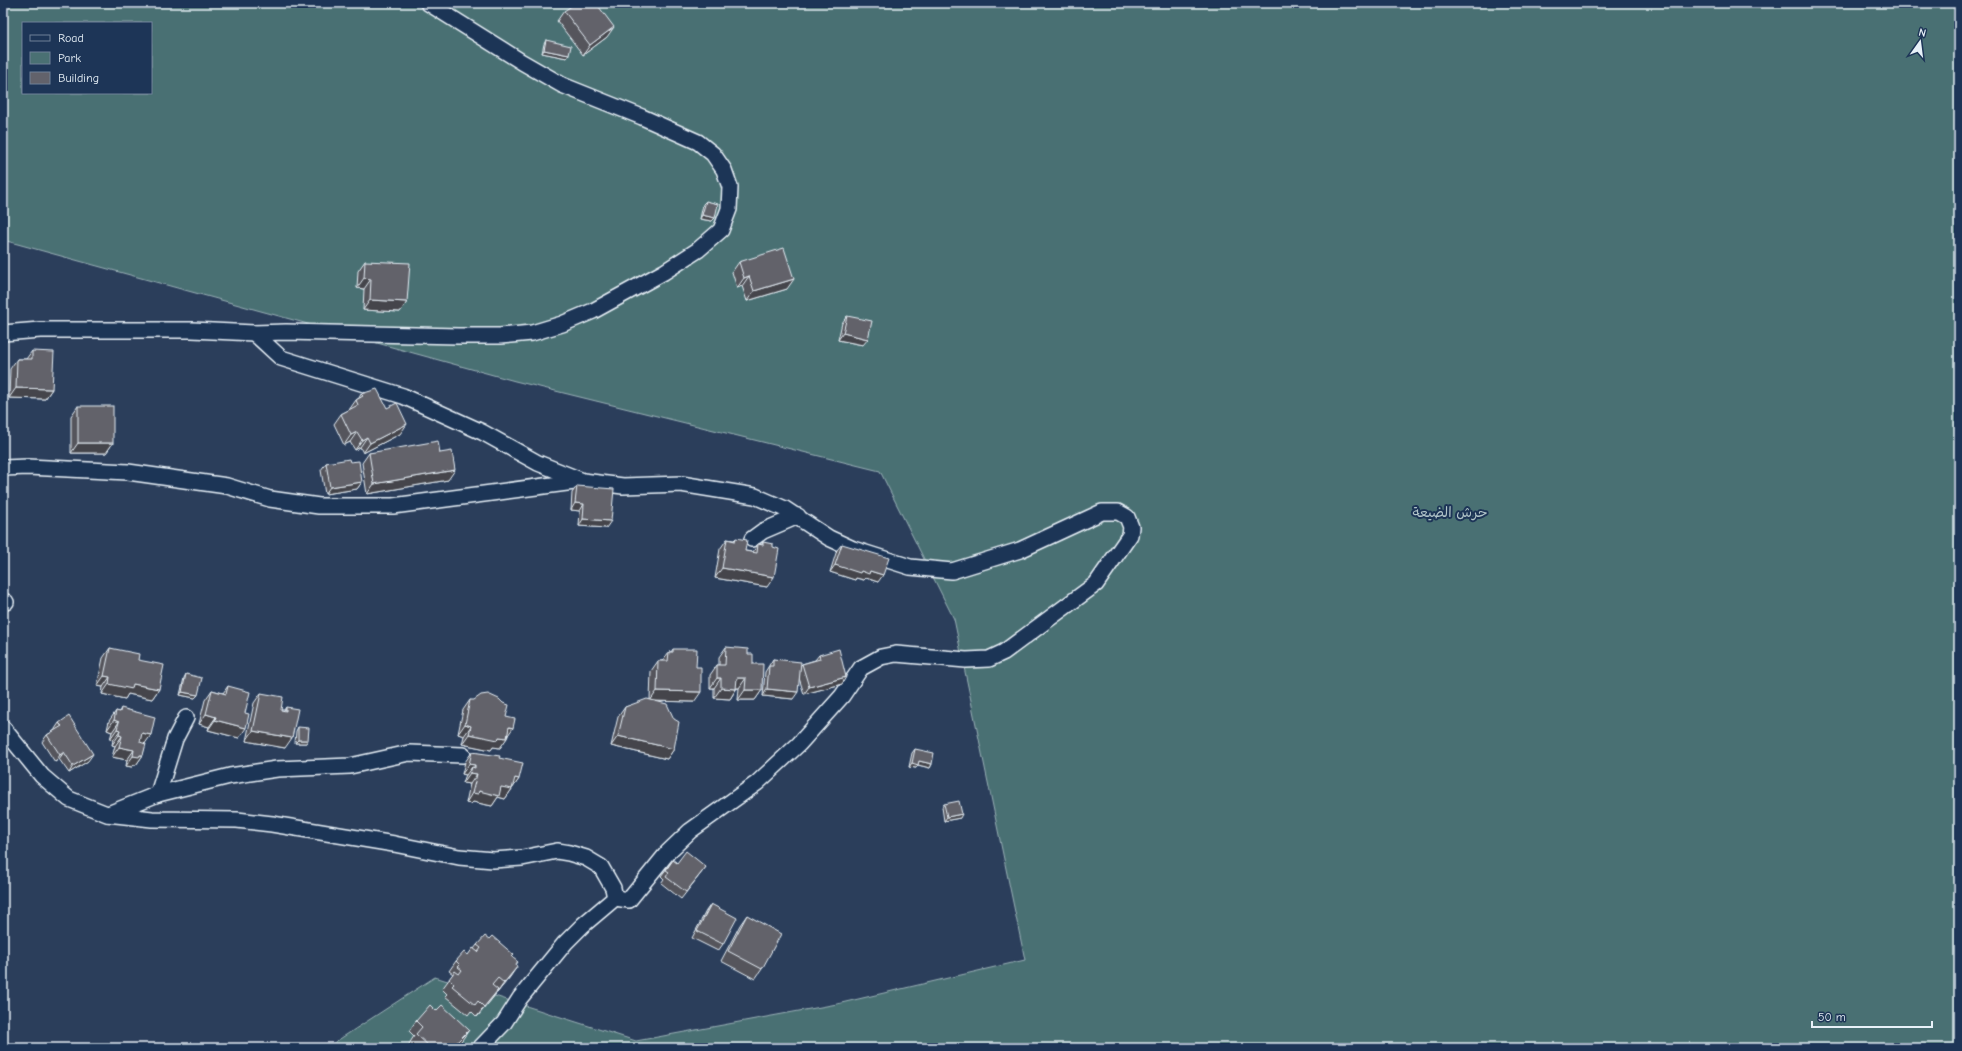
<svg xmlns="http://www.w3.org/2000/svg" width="1962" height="1051" viewBox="0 0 1962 1051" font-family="'Comic Neue','Playpen Sans Arabic',sans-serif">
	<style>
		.green { fill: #4a7073; stroke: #99b0b6; fill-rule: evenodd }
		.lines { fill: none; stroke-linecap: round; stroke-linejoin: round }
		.street-casing { stroke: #e8f1f8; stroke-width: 18 }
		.street { stroke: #1d3557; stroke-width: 15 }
		.wall { fill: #54545c; stroke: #e8f1f8 }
		.shaded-wall { fill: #45454b; stroke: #e8f1f8 }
		.building { fill: #62626b; stroke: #e8f1f8 }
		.labels { text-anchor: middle; stroke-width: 4; stroke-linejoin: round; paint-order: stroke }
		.park-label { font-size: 14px; fill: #b1c4c9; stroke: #1d3557 }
	</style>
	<rect width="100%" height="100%" fill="#2b3e5b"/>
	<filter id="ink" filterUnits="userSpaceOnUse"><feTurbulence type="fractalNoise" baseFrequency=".025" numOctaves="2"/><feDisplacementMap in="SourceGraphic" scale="8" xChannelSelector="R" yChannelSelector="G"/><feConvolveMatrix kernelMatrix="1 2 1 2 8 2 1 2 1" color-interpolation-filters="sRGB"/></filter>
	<g filter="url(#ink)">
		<path class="green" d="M3 3H1959V1048H326L435 977 636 1041 837 1004 1025 960 954 619 880 471 515 381 3 240ZM23 23H151V93H23Z"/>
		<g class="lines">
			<defs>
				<g id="street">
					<polyline points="3,333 40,330 192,330 254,333 286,332 458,336 500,336 532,333 562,324 593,311 664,272 698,250 721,230 729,209 730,187 724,170 713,154 698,142 642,117 562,85 522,62 428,3"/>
					<polyline points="254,333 281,358 403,396 482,432 538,463 583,481 623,486 681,484 755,496 785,509 829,538 853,549 910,567 952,571 1020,550 1102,512 1118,512 1127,517 1131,527 1130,535 1096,584 1004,652 989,659 966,660 896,654 881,657 861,668 842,696 799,744 757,783 690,831 668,852 629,900 615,898 583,925 565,943 520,998 504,1023 480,1048"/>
					<polyline points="3,468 28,467 128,472 227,486 270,499 319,506 393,506 582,481"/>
					<polyline points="752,539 763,531 798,516"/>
					<polyline points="3,603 6,602"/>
					<polyline points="3,728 42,776 69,799 107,814 152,819 237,820 272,824 394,844 459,857 493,860 522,858 557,851 569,853 586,858 601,867 613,888 615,898"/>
					<polyline points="158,794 175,739 186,718"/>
					<polyline points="108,814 158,794 230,776 277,769 350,766 409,753 463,755"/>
				</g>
			</defs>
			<use href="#street" class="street-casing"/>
			<use href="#street" class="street"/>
		</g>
		<g class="wall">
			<polygon points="564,11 607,37 583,55 557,21"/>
			<polygon points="546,40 569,55 567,58 542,53 544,44"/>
			<polygon points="706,201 712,221 700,219 703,204"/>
			<polygon points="365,261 407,302 400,312 363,310 364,289 357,288 358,271"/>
			<polygon points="739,262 787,289 747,301 742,286 737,288 732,272"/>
			<polygon points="847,316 863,345 838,340 842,323"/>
			<polygon points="32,351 52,389 45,399 9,398 10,369 17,359 26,359"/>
			<polygon points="361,394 400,434 363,453 360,447 355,450 350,442 344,445 334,424 341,414 349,410 356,400 359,398"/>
			<polygon points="78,406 113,443 106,453 71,453 71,416"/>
			<polygon points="369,453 440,453 448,480 367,494 362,463"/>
			<polygon points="350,462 362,482 357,489 325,494 321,470 326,463"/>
			<polygon points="577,486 606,528 579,526 580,511 571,510 572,493"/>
			<polygon points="736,538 745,551 753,552 758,544 761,545 763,542 767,587 715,578 720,549 727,539 734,540"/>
			<polygon points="842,544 878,582 866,578 864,580 856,578 855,580 830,572 837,550"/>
			<polygon points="726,647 748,654 753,664 762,690 755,700 738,700 739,688 737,688 730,699 714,698 714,688 710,688 710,675 717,665 719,665 719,657"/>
			<polygon points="110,648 138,660 159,689 152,699 128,694 125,699 102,694 103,687 97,686 103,658"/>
			<polygon points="673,649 694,702 656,701 674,749 667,759 611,746 618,717 625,707 650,700 651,671 658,661 662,661 669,652 671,652"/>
			<polygon points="819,655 842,684 804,694 799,678 793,699 763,696 765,672 773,659 800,666 802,664 815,660"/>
			<polygon points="186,674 195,698 180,695 184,678"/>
			<polygon points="228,686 239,738 208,730 209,727 199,724 205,700 212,690 223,693"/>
			<polygon points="261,693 281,710 284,710 286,707 285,748 246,741 254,703"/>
			<polygon points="470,700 506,717 508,736 500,748 493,747 491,750 462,744 464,736 458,734 463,710"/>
			<polygon points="121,708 145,744 143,755 136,765 134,765 132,767 126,766 127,760 112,757 115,746 112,745 113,740 110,739 112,732 107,730 109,721 116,711 119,712"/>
			<polygon points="59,723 88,761 69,773 59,759 55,762 42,742 47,735 55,730 55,729"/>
			<polygon points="298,727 306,743 295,743 296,731"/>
			<polygon points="915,749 932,764 930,768 918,765 916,768 909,767 912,753"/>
			<polygon points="472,752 499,758 519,779 505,799 498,797 492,806 473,802 471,804 466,803 470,784 463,783 465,777 466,775 462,774 465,762"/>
			<polygon points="944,804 960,818 944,821 942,807"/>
			<polygon points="673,860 677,863 706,867 681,899 661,883 664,879 661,876"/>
			<polygon points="711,904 723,944 718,951 692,938 706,911"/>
			<polygon points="747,915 762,969 755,979 721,961 740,925"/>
			<polygon points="489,939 514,955 512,957 516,966 510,977 477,1017 471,1011 468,1015 445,996 447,994 442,989 453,974 449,971 456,961 468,955 474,949 477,945"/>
			<polygon points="416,1021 462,1040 458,1044 460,1045 457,1048 413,1048 409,1044 414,1036 409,1031"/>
		</g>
		<g class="shaded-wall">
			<polygon points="614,27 607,37 583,55 590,45"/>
			<polygon points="544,50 569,55 567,58 542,53"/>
			<polygon points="702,215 715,218 712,221 700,219"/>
			<polygon points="749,276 742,286 737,288 744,278"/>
			<polygon points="364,278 371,279 364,289 357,288"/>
			<polygon points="794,279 787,289 747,301 754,291"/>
			<polygon points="370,300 407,302 400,312 363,310"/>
			<polygon points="843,333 868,339 863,345 838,340"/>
			<polygon points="16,388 52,389 45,399 9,398"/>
			<polygon points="407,424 400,434 363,453 370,443"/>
			<polygon points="357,432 350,442 344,445 351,435"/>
			<polygon points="367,437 360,447 355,450 362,440"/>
			<polygon points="78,443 113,443 106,453 71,453"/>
			<polygon points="455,470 448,480 367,494 374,484"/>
			<polygon points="362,482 357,489 325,494 330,487"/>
			<polygon points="575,503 584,504 580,511 571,510"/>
			<polygon points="583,519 611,521 606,528 579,526"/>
			<polygon points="835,565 861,571 870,571 883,575 878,582 866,578 864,580 856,578 855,580 830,572"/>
			<polygon points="722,568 774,577 767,587 715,578"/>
			<polygon points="104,676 110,677 103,687 97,686"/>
			<polygon points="846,677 842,684 804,694 809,687"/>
			<polygon points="717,678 721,678 714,688 710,688"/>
			<polygon points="737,678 746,678 739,688 730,688"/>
			<polygon points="109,684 133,684 159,689 152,699 128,694 125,699 102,694"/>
			<polygon points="721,688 736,689 730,699 714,698"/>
			<polygon points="767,689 798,692 793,699 763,696"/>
			<polygon points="745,690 762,690 755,700 738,700"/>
			<polygon points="657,691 701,692 694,702 650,701"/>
			<polygon points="182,692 198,695 195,698 180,695"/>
			<polygon points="206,714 216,717 209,727 199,724"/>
			<polygon points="114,720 119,722 112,732 107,730"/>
			<polygon points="215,720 246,728 239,738 208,730"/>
			<polygon points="465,724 471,726 464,736 458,734"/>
			<polygon points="509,727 513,728 506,738"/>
			<polygon points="117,729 120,730 113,740 110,739"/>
			<polygon points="253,731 292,738 285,748 246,741"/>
			<polygon points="142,733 151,735 144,745 135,743"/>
			<polygon points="469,734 499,737 507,738 500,748 493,747 491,750 462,744"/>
			<polygon points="119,735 122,736 115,746 112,745"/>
			<polygon points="618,736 674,749 667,759 611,746"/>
			<polygon points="298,740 308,740 306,743 295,743"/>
			<polygon points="119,747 134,750 127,760 112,757"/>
			<polygon points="64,752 59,759 55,762 60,755"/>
			<polygon points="93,754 88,761 69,773 73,766"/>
			<polygon points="140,755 143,755 136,765 134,765 132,767 126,766 133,756"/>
			<polygon points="919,761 932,764 930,768 918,765 916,768 909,767 912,763"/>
			<polygon points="469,764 475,765 470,773 477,774 470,784 463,783 470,773 472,767 466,775 462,774"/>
			<polygon points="515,778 519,779 505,799 498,797 492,806 473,802 471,804 466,803 472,793 501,787"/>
			<polygon points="962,814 960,818 944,821 947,817"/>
			<polygon points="517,967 510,977 497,993 504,983"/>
			<polygon points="498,990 491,1000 477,1017 484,1007"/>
			<polygon points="469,1030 462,1040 454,1048 457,1042"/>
		</g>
		<g class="building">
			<polygon points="576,3 596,3 614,27 590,45 564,11"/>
			<polygon points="546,40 571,46 569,55 544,50"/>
			<polygon points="706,201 718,204 715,218 702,215"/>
			<polygon points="784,248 794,279 754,291 749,276 744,278 739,262"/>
			<polygon points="365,261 410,263 407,302 370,300 371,279 364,278"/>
			<polygon points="847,316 872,321 868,339 843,333"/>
			<polygon points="32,351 54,352 52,389 16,388 17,359 32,359"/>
			<polygon points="377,389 387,408 397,403 407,424 370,443 367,437 362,440 357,432 351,435 341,414 358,405 356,400 363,396 361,394"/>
			<rect x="78" y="406" width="35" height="37"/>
			<polygon points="438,441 440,453 452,451 455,470 374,484 369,453"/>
			<polygon points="349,459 350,462 359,461 362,482 330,487 326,463"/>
			<polygon points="577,486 614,489 611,521 583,519 584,504 575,503"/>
			<polygon points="736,538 747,540 745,551 757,553 758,544 763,545 763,542 773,544 773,547 779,549 774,577 722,568 727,539 735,541"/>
			<polygon points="842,544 889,558 883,575 870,571 869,574 861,571 860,573 835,565"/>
			<polygon points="726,647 748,649 748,654 753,654 753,664 763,664 762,690 745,690 746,678 737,678 736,689 721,688 721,678 717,678 717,665 725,665"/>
			<polygon points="110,648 139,654 138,660 164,665 159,689 133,684 132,689 109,684 110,677 104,676"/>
			<polygon points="673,649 697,649 696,667 701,667 701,692 657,691 658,661 668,661 669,652 673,652"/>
			<polygon points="839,649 846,677 809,687 802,664 820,659 819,655"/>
			<polygon points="773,659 801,662 798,692 767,689 769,666 773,666"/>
			<polygon points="186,674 202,678 198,695 182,692"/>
			<polygon points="228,686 250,692 245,713 249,714 246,728 215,720 216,717 206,714 212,690 226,694"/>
			<polygon points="261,693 283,697 281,710 286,711 286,707 298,709 292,738 253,731"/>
			<polygon points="488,694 499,699 503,703 509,705 506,717 515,719 513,728 509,727 507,738 499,737 498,740 469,734 471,726 465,724 470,700 474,700 481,695"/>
			<polygon points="647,699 667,704 674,719 679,722 674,749 618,736 625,707"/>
			<polygon points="121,708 155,717 151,735 142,733 140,742 146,744 143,755 140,755 139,757 133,756 134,750 119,747 122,736 119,735 120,730 117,729 119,722 114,720 116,711 120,712"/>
			<polygon points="69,716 93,754 73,766 64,752 60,755 47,735 62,726 59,723"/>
			<polygon points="298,727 309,728 308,740 298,740"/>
			<polygon points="915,749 934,753 932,764 919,761 918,765 912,763"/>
			<polygon points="472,752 500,756 499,758 523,763 519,779 515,778 512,789 501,787 499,796 479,791 478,794 472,793 477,774 470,773 472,767 475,768 475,765 469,764"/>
			<polygon points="959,801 962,814 947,817 944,804"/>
			<polygon points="686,851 706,867 686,892 666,877 669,872 666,870 673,860 677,863"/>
			<polygon points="711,904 737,918 723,944 697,931"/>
			<polygon points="747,915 781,934 762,969 728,951"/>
			<polygon points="485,936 489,939 492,936 514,955 512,957 518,962 516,965 517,967 504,983 498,978 492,985 498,990 484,1007 478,1001 475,1005 452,986 454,984 449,979 455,971 459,974 462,970 458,967 460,965 456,961 464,952 468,955 473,948 478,952 481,948 477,945"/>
			<polygon points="430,1005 436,1011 442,1005 469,1030 457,1042 460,1045 457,1048 431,1048 416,1034 422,1027 416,1021"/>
		</g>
	</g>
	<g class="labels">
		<g class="park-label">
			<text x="1450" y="517">حرش الضيعة</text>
		</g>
	</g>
	<rect width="1962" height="1051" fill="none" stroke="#1d3557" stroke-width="16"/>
	<rect x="8" y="8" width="1946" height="1035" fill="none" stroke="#e8f1f8" stroke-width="1.5" filter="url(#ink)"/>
	<rect x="22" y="22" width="130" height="72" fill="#1d3557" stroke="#6e8097"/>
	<rect x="30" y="35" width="20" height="6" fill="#1d3557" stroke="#6e8097"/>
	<text x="58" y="42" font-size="12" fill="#e8f1f8">Road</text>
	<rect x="30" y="52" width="20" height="12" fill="#4a7073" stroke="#6e8097"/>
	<text x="58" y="62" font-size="12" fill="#e8f1f8">Park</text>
	<rect x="30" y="72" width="20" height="12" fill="#62626b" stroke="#6e8097"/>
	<text x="58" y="82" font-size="12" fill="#e8f1f8">Building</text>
	<g transform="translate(1920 42) rotate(14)" stroke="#1d3557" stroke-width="3" paint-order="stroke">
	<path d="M0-3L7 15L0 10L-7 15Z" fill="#e8f1f8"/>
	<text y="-6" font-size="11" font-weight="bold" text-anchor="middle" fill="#e8f1f8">N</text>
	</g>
	<path d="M1812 1021v6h120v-6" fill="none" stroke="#e8f1f8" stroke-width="2"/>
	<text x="1818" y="1021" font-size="12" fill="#e8f1f8" stroke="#1d3557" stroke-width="3" paint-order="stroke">50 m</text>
</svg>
